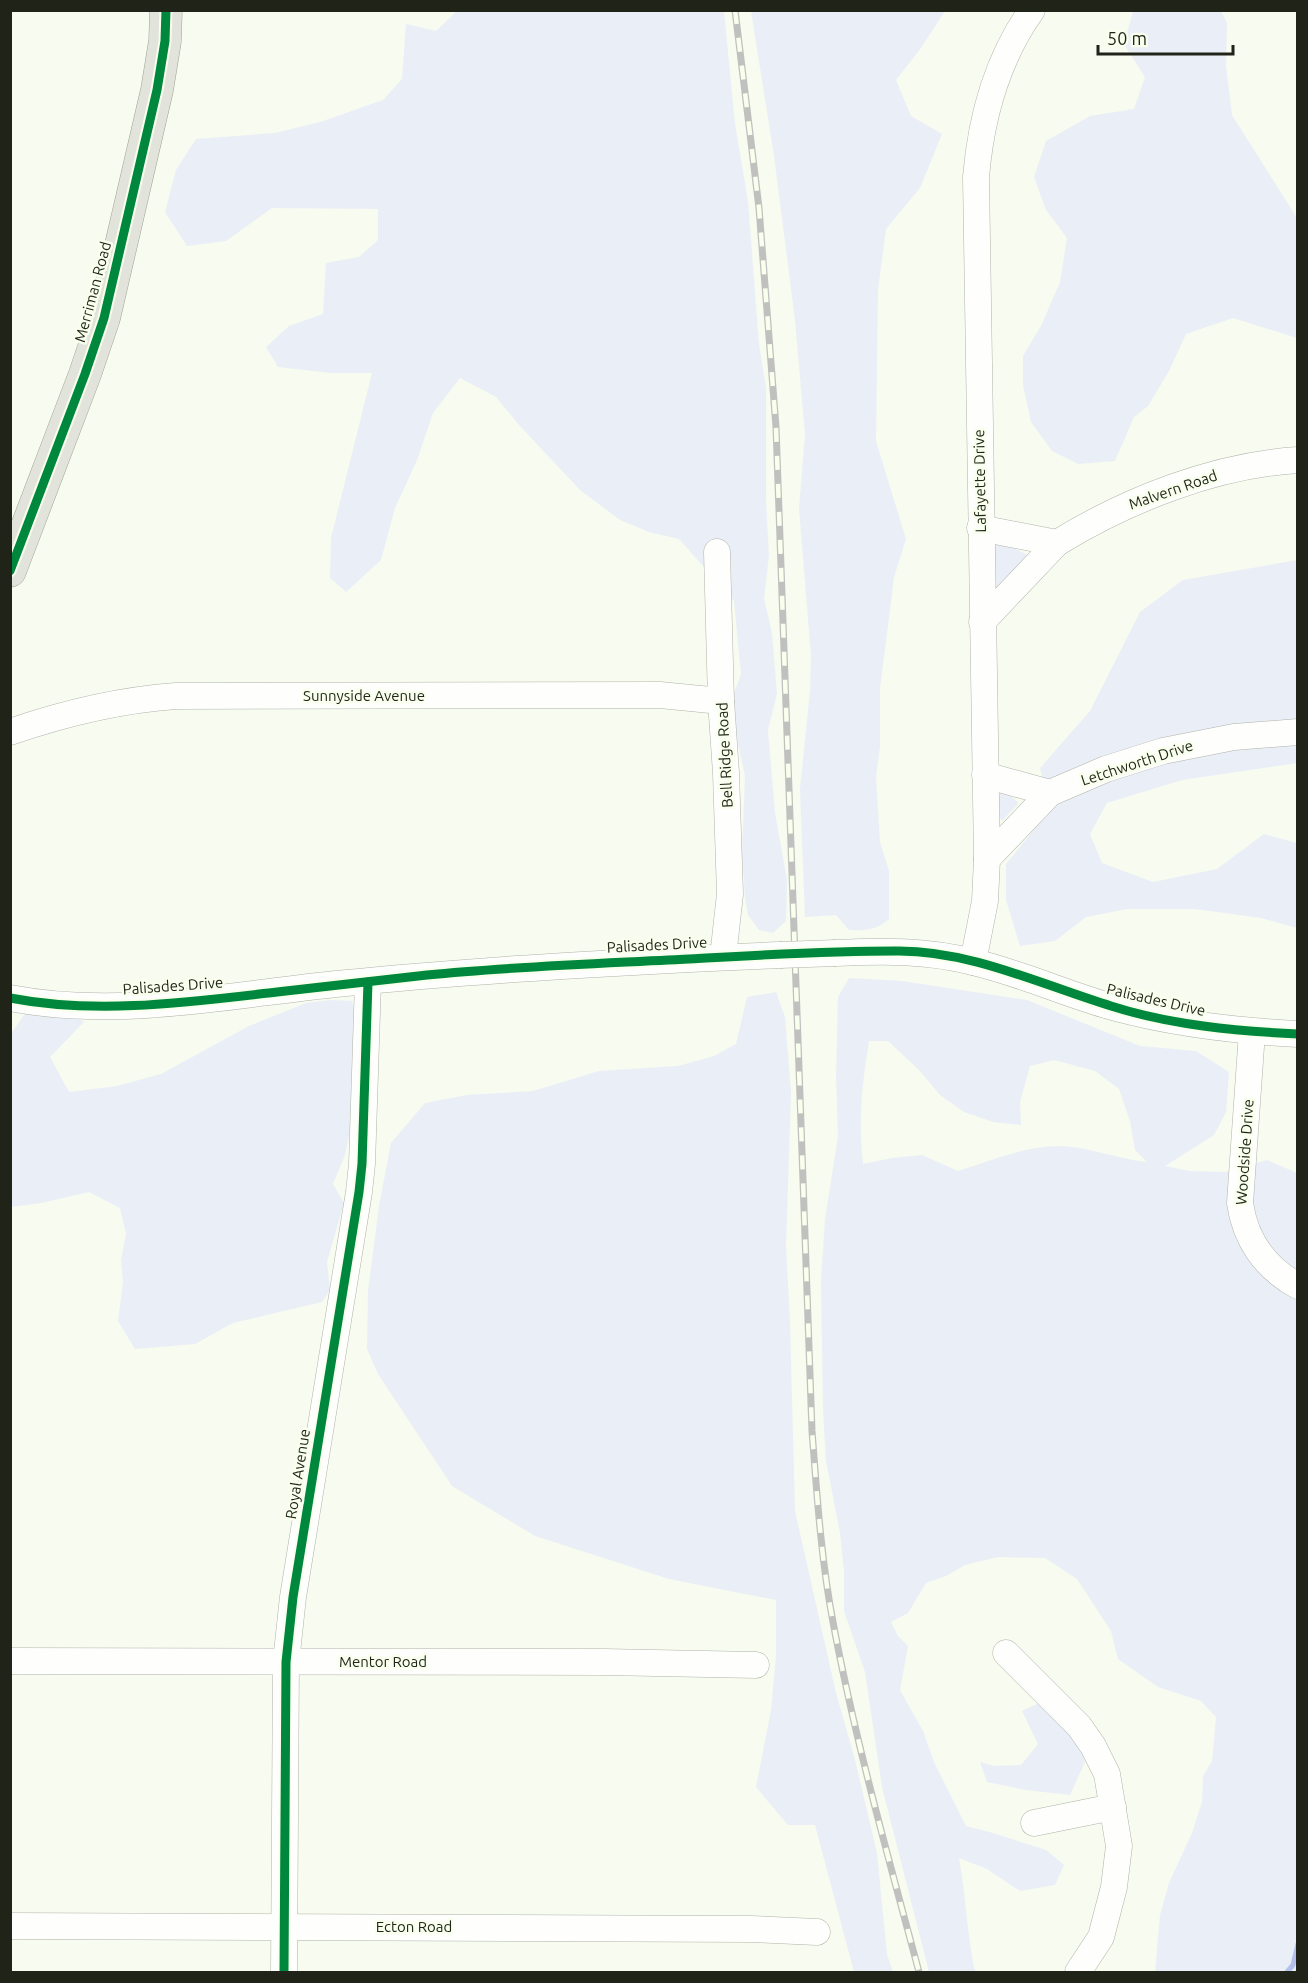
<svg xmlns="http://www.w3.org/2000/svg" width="1308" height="1983" viewBox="0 0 1308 1983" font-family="Ubuntu,sans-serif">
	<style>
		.green { fill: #eaeff7; fill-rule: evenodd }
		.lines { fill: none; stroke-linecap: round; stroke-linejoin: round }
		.stream { stroke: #b3c1eb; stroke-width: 5 }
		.minor-casing { stroke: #b0b3a8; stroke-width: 27 }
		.major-casing { stroke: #9ea492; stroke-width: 33 }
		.minor { stroke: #fefefd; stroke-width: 26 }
		.major { stroke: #e2e4dc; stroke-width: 32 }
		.rail-casing { stroke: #c0c0be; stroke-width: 7 }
		.rail { stroke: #f8ffec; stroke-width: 4.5; stroke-dasharray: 14; stroke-linecap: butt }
		.minor-bridge-casing { stroke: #b0b3a8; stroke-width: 27; stroke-linecap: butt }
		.minor-bridge { stroke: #fefefd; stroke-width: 26 }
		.cycleway-casing { stroke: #f8ffec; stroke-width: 13 }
		.cycleway { stroke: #00873e; stroke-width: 9 }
		.labels { text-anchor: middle; stroke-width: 5; stroke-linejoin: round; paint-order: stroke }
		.street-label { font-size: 15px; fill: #1f2318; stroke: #f8ffec }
	</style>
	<rect width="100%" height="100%" fill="#f7fbf0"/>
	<g class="green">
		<polygon points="458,10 724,11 735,124 748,201 759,344 766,388 766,502 769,555 764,599 772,633 777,694 768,730 775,813 787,880 786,921 773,933 759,930 748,915 745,897 742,853 745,776 736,735 733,696 741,674 734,601 679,539 649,532 620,520 580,490 519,425 496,397 460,378 433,413 417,460 395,508 381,560 346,592 330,578 331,538 372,373 331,373 278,367 266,347 289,326 323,314 326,263 359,257 378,240 378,209 272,208 226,241 187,246 165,212 176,170 196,139 275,133 320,122 383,100 402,79 406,24 436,31"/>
		<path d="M751 11H945L921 48 896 80 911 116 942 134 920 188 886 229 878 290 876 441 906 539 894 577 889 618 880 688V747L876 777 880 842 889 871V919C877 930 865 931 849 930L836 915 805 917 800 789 810 691 811 656 799 508 805 435 795 320 774 156Z"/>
		<polygon points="1133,11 1221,11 1227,23 1226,66 1232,115 1297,218 1297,338 1233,318 1186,334 1169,371 1148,406 1134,417 1115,461 1078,464 1052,451 1031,422 1023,385 1023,356 1042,324 1060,282 1067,238 1046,210 1034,177 1046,141 1090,116 1134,109 1145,77 1124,44"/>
		<polygon points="995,540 1002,541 1027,555 1027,560 1001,592 994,589"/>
		<polygon points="1297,560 1297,763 1182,780 1107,803 1090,834 1102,863 1153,882 1217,869 1264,834 1297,843 1297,928 1261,918 1195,909 1127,909 1086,917 1055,941 1020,946 1006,900 1006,864 1050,810 1040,768 1090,711 1140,612 1183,580"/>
		<polygon points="999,791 1007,793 1017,801 1018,804 1002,821 999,817"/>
		<path d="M849 978 902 981 1027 1000 1140 1046 1196 1051 1229 1072 1226 1112 1214 1135 1165 1166 1190 1171 1225 1172 1267 1160 1297 1173V1972H1155L1160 1915 1169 1883 1192 1833 1202 1802 1203 1776 1212 1761 1216 1717 1201 1701 1158 1687 1118 1659 1111 1631 1077 1579 1045 1558 998 1557 965 1565 946 1576 926 1583 908 1613 891 1622 898 1636 908 1646 900 1690 923 1731 934 1762 966 1826 993 1833 1046 1850 1064 1865 1055 1885 1020 1891 987 1869 959 1858C966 1896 967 1935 975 1972H929L882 1787 865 1672 844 1611V1571L840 1533 826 1461 823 1411 821 1280 825 1219 838 1136 836 1076 838 997ZM869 1041H888L919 1070 940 1095 964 1112 993 1122 1021 1125 1020 1102 1030 1066 1054 1060 1095 1071 1119 1089 1130 1121 1135 1150 1147 1162C1117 1159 1087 1146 1056 1146 1023 1147 989 1161 958 1171L922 1155 892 1158 863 1164C858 1120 862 1085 869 1041Z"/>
		<polygon points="776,992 785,1017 791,1092 786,1246 790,1322 795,1511 836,1693 854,1756 877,1853 887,1954 893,1972 854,1972 815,1825 788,1825 756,1787 771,1710 776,1656 776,1600 669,1579 535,1536 452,1486 378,1374 367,1349 368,1291 379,1206 391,1143 425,1103 467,1095 533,1091 599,1071 678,1066 714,1056 736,1044 747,997"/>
		<polygon points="330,1000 352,1001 360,1031 352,1122 345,1155 333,1184 344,1203 327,1262 330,1290 322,1302 233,1323 195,1344 135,1349 118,1321 123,1282 121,1260 126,1234 120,1208 89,1192 41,1203 11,1207 10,1035 29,1008 53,1004 84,1022 50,1057 69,1092 117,1086 161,1074 249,1026 306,1003"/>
		<polygon points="1043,1701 1075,1727 1085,1762 1070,1795 1026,1790 987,1782 980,1762 994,1766 1021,1765 1038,1744 1022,1711"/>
	</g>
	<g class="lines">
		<polyline class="stream" points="1287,1972 1293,1965 1298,1944"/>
		<defs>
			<g id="minor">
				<path d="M980 528 1057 543C1127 500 1215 465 1298 460"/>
				<polyline points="717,552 721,701 726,773 730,894 723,957"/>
				<polyline points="982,622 1057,543"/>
				<path d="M10 732C65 713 119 700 176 696L660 695 721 701"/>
				<polyline points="985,775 1050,793 1106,769 1163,751 1234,737 1298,732"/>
				<polyline points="987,859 1050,793"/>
				<path d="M836 953C883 951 926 950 973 962 1021 973 1068 995 1116 1008 1176 1024 1236 1031 1298 1034"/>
				<path d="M973 962 985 901 987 859 976 177C981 118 997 59 1032 10"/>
				<path d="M10 998C118 1019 229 995 336 984 484 969 632 961 780 955"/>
				<path d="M1252 1032 1240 1203C1245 1239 1265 1268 1298 1286"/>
				<polyline points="1006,1653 1079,1726 1093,1746 1107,1774 1119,1846 1114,1887 1101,1937 1078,1972"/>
				<polyline points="10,1661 604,1662 756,1665"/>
				<polyline points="1034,1823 1113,1807"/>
				<polyline points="10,1926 751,1929 817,1932"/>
				<polyline points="284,1972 286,1662 293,1597 359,1192 362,1164 368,982"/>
			</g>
			<polyline id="major" points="10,571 85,374 104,318 157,90 165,41 166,10"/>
		</defs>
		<use href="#minor" class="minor-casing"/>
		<use href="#major" class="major-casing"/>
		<use href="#minor" class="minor"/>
		<use href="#major" class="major"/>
		<defs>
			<path id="rail" d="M735 10 759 208 776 427 812 1431C817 1495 821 1559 833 1622 855 1740 888 1856 919 1972"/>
		</defs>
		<use href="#rail" class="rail-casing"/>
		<use href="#rail" class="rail"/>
		<defs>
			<polyline id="minor-bridge" points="780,955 836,953"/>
		</defs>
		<use href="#minor-bridge" class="minor-bridge-casing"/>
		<use href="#minor-bridge" class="minor-bridge"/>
		<defs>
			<g id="cycleway">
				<polyline points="10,571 85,374 104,318 157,90 165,41 166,10"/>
				<path d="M10 998C98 1015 190 1002 277 992 327 986 377 981 427 975 507 967 588 964 668 960 744 956 820 951 896 951 970 950 1042 985 1111 1006 1171 1025 1235 1031 1298 1034"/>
				<polyline points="284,1972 286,1662 293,1597 359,1192 362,1164 368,982"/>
			</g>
		</defs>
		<use href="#cycleway" class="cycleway-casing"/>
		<use href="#cycleway" class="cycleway"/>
	</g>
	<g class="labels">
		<g class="street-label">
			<text transform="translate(93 292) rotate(-75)" y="5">Merriman Road</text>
			<text transform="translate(980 481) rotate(-91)" y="5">Lafayette Drive</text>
			<text transform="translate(1173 490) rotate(-19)" y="5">Malvern Road</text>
			<text x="364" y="701">Sunnyside Avenue</text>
			<text transform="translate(725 755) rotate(-93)" y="5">Bell Ridge Road</text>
			<text transform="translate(1137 763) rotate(-18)" y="5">Letchworth Drive</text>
			<text transform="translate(657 945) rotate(-3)" y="5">Palisades Drive</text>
			<text transform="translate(173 986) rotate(-4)" y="5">Palisades Drive</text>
			<text transform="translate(1156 1000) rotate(13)" y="5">Palisades Drive</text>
			<text transform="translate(1245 1152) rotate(-86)" y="5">Woodside Drive</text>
			<text transform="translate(298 1474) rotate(-81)" y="5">Royal Avenue</text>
			<text x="383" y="1667">Mentor Road</text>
			<text x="414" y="1932">Ecton Road</text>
		</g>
	</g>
	<rect width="1308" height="1983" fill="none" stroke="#1f2318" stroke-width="24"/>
	<path d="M1098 45v9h135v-9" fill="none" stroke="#1f2318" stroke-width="3"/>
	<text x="1107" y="45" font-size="18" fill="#1f2318" stroke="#f8ffec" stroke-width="4.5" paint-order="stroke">50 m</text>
</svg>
